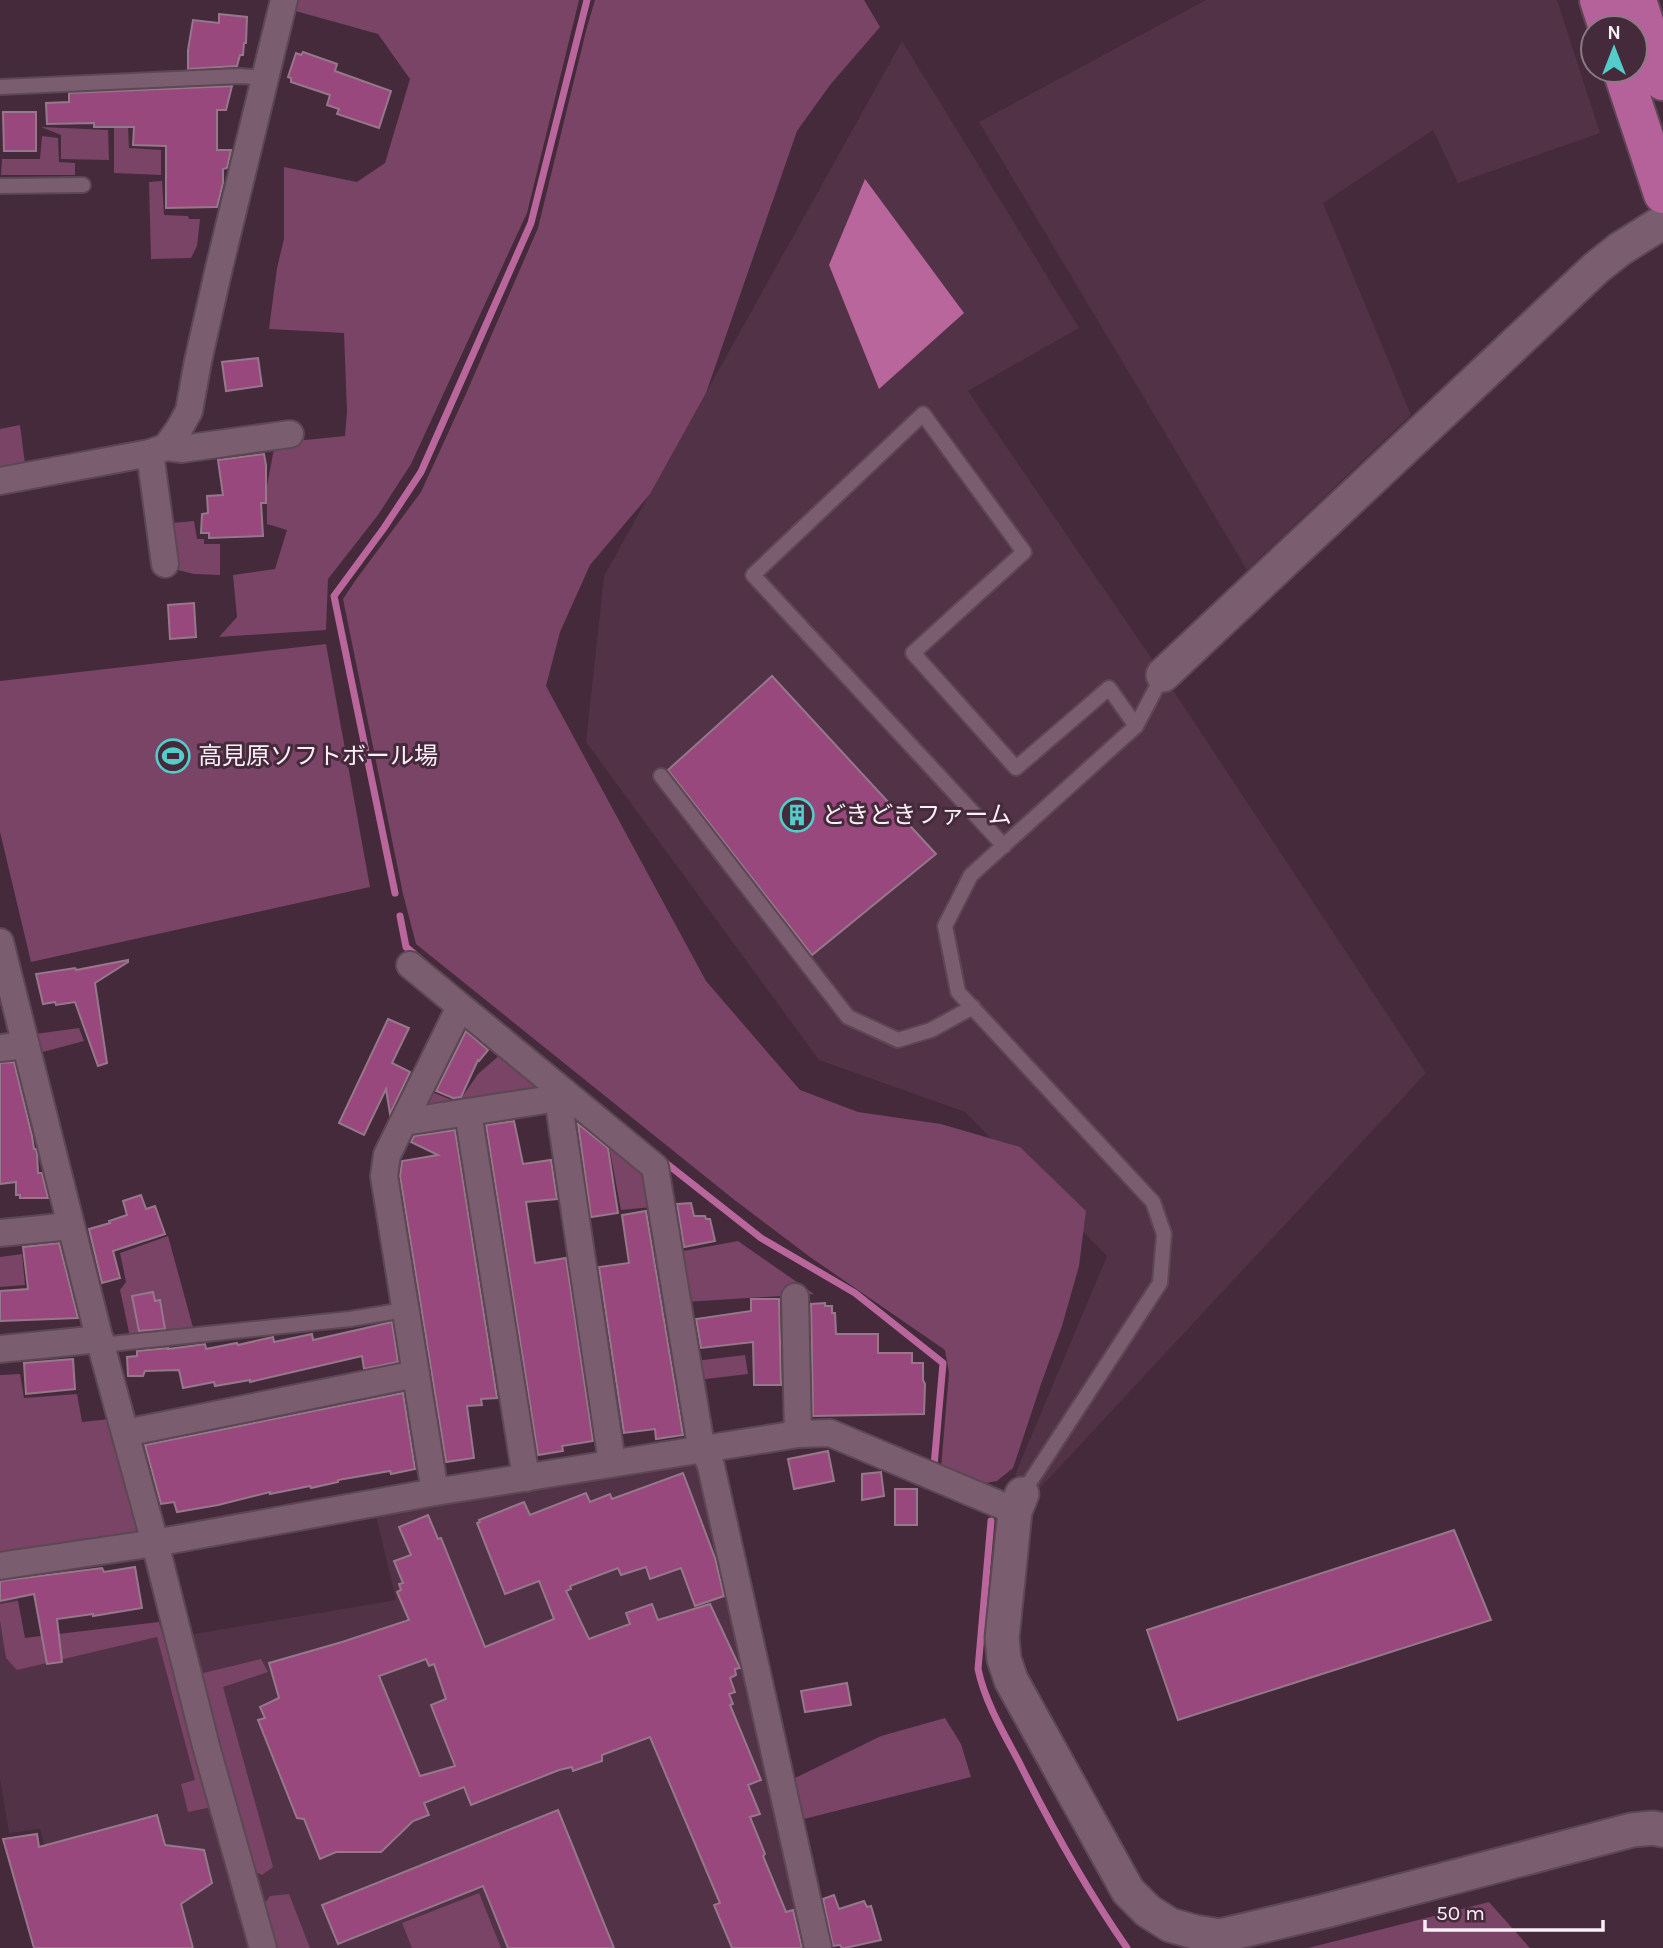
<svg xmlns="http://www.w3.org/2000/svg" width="1663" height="1948" viewBox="0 0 1663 1948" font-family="Karla,'Noto Sans JP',sans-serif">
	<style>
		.built { fill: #523246 }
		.green { fill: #794466 }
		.water { fill: #b9669c }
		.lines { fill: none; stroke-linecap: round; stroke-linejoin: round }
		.stream { stroke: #b9669c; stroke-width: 7 }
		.building { fill: #98487d; stroke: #96788a; stroke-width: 2; fill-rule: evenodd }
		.service-casing { stroke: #5d4754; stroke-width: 18 }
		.minor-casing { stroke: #5d4754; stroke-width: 30 }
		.tertiary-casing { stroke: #5d4754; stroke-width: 37 }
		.trunk-casing { stroke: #5d4754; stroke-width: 42 }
		.service { stroke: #7a5d6f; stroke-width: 14 }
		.minor { stroke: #7a5d6f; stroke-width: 26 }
		.tertiary { stroke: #7a5d6f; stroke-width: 33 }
		.trunk { stroke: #b6629a; stroke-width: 38 }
		.labels { text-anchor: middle; stroke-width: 6; stroke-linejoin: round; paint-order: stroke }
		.poi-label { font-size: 24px; fill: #fdeff7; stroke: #442a3a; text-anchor: start }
	</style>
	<rect width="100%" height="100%" fill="#442a3a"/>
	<g class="built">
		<polygon points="1206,0 1557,0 1600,133 1458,183 1433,130 1323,203 1411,415 1247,570 979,122"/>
		<polygon points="902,41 1079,328 968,391 1163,675 1426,1073 1040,1488 1015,1475 1107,1256 965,1112 819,1060 586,742 604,576"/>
		<polygon points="694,1460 704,1470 809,1948 273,1948 188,1635 396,1600 376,1516"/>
		<polygon points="14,1576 24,1638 159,1622 251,1948 70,1948 40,1829 9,1833 0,1778 0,1578"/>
	</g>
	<g class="green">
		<polygon points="295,0 579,0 527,213 411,464 378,515 328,579 326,630 219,637 237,617 233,575 275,569 287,530 267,524 267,486 275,443 345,436 347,412 344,333 269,329 277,268 284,239 284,167 357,182 385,163 410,79 378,34 292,10"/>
		<polygon points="595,0 864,0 880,27 830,85 797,131 706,393 650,494 590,565 560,632 546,686 706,981 800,1090 858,1112 941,1124 1020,1147 1086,1211 1079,1266 1062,1326 1041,1384 1013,1468 997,1481 979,1484 941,1468 949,1373 945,1350 810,1257 732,1198 416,944 403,894 343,599 355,581 421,492 465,396 538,228 587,27"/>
		<polygon points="114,126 128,127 129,148 161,150 161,175 114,173"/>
		<polygon points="41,127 108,130 109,160 61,159 61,135"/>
		<polygon points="42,136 58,138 59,162 75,163 75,175 1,175 2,159 40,159"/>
		<polygon points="162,181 164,215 188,216 189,219 200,219 197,246 191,258 151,259 149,182"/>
		<polygon points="20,425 25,464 0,469 0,429"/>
		<polygon points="194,521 197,539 204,539 204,544 220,544 220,575 194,574 178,570 175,565 171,523"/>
		<polygon points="326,644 370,887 31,962 0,832 0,681"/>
		<polygon points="79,1028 84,1041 39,1053 35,1034"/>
		<polygon points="501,1054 535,1084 532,1093 434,1109 426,1096 429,1091 452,1100 455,1094 462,1097 478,1074"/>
		<polygon points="609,1146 640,1171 646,1178 652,1207 621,1210"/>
		<polygon points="168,1236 194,1331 130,1337 120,1290 126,1282 120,1253"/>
		<polygon points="738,1241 814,1294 685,1302 678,1252"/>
		<polygon points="22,1254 25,1285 0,1287 0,1257"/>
		<polygon points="745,1355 748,1374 697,1380 695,1361"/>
		<polygon points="20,1374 24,1398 77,1394 82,1422 110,1419 141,1538 0,1557 0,1375"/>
		<polygon points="18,1601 25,1638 159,1622 212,1807 188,1812 181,1784 195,1780 157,1637 17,1670 6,1658 0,1621 0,1604"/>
		<polygon points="261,1659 268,1672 223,1687 273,1867 262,1875 251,1870 199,1674"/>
		<polygon points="945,1718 961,1744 971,1777 800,1820 791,1780 881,1736"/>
		<polygon points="479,1893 501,1948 412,1948 402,1923"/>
		<polygon points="289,1894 310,1948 273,1948 262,1907 270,1896"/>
		<polygon points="1489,1902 1530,1948 1308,1948"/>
	</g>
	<polygon class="water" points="865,179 964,313 879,389 829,265"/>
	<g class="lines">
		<g class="stream">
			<polyline points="395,893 334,596 384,528 421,472 531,223 587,0"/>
			<polyline points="400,916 406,947 419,958"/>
			<polyline points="662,1160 761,1238 855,1293 943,1363 934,1466"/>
			<path d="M991 1521 978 1669C985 1702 1003 1732 1019 1762 1051 1826 1086 1889 1127 1948"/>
		</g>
	</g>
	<g class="building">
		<polygon points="219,14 247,17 246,43 244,43 243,55 240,55 237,66 188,69 188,50 193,20 219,23"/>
		<polygon points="303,52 337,64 335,71 391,91 379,128 337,114 339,109 327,105 330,95 291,82 291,78 288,77 296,53 301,55"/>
		<polygon points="232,86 226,110 217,110 217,150 231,150 227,168 223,169 223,183 217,207 166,208 166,146 133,145 134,127 94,127 94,123 47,124 46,103 69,102 69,93"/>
		<polygon points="3,112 36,112 36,151 4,151"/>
		<polygon points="258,358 262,386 226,391 222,362"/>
		<polygon points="264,454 266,465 266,503 261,503 263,536 209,538 209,533 201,533 202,514 208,513 207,496 223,495 218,460"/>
		<polygon points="194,603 196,637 170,639 168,605"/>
		<polygon points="772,676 936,854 812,955 668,770"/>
		<polygon points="128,960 128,962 95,983 107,1063 98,1066 75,1002 56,1005 55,1002 43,1004 36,974 75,968 76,970"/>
		<polygon points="388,1019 409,1028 392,1063 410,1072 390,1114 386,1089 364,1135 339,1123"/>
		<polygon points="466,1031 488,1050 479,1061 478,1060 461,1097 453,1098 436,1091"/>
		<polygon points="14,1062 32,1136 34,1149 36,1149 37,1153 38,1173 42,1173 48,1198 20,1198 20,1195 16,1195 16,1182 0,1184 0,1063"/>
		<polygon points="514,1121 523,1164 551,1160 557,1199 526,1202 535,1263 566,1258 593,1441 562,1446 563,1451 538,1455 486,1125"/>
		<polygon points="578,1124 608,1148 618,1213 591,1217"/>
		<polygon points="455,1130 497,1398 481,1399 482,1405 467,1406 474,1458 446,1462 400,1176 402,1161 438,1155 411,1142 414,1136"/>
		<polygon points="141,1195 146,1209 155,1206 165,1234 113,1251 120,1278 102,1283 89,1229 110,1223 109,1221 127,1215 123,1201"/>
		<polygon points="691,1203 694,1216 705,1216 706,1219 710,1219 715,1241 684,1247 677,1204"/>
		<polygon points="646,1211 683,1435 656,1439 655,1429 624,1433 599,1267 629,1263 622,1215"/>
		<polygon points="59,1243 78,1318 0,1321 0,1291 28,1289 23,1247"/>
		<polygon points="153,1292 155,1301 160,1300 165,1329 139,1331 132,1296"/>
		<polygon points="751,1299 779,1299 781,1385 754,1385 753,1342 701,1348 696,1319 751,1311"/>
		<polygon points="825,1303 825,1306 832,1306 832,1313 835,1313 836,1334 878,1334 878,1353 912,1353 912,1363 923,1363 923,1380 925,1384 924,1414 813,1416 811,1304"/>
		<polygon points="392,1322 398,1362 364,1369 362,1356 250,1382 250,1380 215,1386 214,1382 183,1388 179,1370 145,1371 143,1376 128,1376 127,1357 137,1356 137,1351 168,1348 168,1349 205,1344 206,1349 237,1343 238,1345 273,1337 274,1342 312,1334 313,1340"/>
		<polygon points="73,1359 75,1389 26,1394 24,1363"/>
		<polygon points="403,1393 415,1469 391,1474 390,1471 338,1480 338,1482 311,1488 310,1486 270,1494 270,1492 218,1505 177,1512 174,1502 161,1504 145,1445"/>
		<polygon points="828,1451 834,1481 794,1489 788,1459"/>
		<polygon points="881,1472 884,1496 862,1500 862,1474"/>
		<path d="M683 1473 715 1558 724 1596 695 1606 681 1568 650 1579 646 1567 621 1575 618 1568 570 1586 571 1589 566 1591 589 1639 630 1624 626 1613 652 1604 658 1620 710 1604 740 1668 735 1669 736 1675 730 1678 735 1692 729 1694 733 1704 730 1705 761 1780 748 1785 760 1814 750 1817 765 1854 763 1856 786 1912 793 1910 802 1948H732L714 1905 720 1903 650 1737 602 1755V1761L573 1771 572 1767 559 1770 471 1805 464 1787 424 1803 429 1815 413 1821 381 1852H336L320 1859 304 1819 297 1818 258 1720 265 1718 260 1707 279 1698 269 1663 342 1642 409 1620 397 1592 401 1590 399 1584 403 1583 394 1561 411 1555 399 1527 428 1515 438 1539 441 1538 485 1647 554 1619 539 1581 505 1594 477 1523 480 1522 479 1520 524 1502 530 1515 586 1493 590 1502 610 1494 612 1499ZM426 1659 429 1666 434 1664 446 1699 431 1705 455 1766 420 1776 379 1676Z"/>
		<rect x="895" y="1489" width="22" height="36"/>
		<polygon points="1454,1530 1491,1620 1178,1720 1147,1630"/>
		<polygon points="135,1567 142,1608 93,1616 93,1614 57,1619 62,1662 47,1664 34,1594 0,1601 0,1581 102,1568 104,1572"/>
		<polygon points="847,1683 851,1705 805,1712 801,1691"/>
		<polygon points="558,1810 614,1948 508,1948 483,1886 338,1944 322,1905"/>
		<polygon points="157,1815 165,1845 204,1850 212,1883 181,1904 193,1948 34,1948 3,1839 37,1834 39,1847"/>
		<polygon points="834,1895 839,1909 864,1901 867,1907 871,1906 881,1940 845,1948 842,1948 840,1945 833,1946 823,1899"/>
	</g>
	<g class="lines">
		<defs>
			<g id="service">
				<polyline points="0,87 240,76 265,78"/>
				<polyline points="0,186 83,185"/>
				<polyline points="661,776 848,1017 898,1040 931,1030 973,1007"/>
				<polyline points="1004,846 753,575 923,414 1024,552 913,653 1016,768 1109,688 1136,726"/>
				<polyline points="101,1345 350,1319 405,1310"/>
				<polyline points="1022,1494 1160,1283 1164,1234 1153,1202 958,992 945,926 971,875 1136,726 1163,675"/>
			</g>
			<g id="minor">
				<polyline points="166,447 182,449 290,434"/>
				<polyline points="150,453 165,564"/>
				<polyline points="0,481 150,453 166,447 179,429 189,411 198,361 219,268 284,0"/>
				<polyline points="0,942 101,1345 155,1543 206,1746 263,1948"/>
				<polyline points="410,965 655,1167 700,1440 711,1466 818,1948"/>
				<polyline points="0,1048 26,1045"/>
				<polyline points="558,1098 612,1463"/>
				<polyline points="468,1112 526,1478"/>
				<polyline points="404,1122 558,1098 564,1092"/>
				<polyline points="0,1233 71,1226"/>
				<polyline points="795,1297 798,1434"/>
				<polyline points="0,1349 100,1339"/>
				<polyline points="125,1433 416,1374"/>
				<polyline points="435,1492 384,1176 387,1155 460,1007"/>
				<polyline points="0,1566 155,1543 435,1492 798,1434 830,1433 1015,1511"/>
			</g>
			<g id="tertiary">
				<polyline points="1163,675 1596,268 1620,249 1663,222"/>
				<polyline points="1022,1494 1015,1511 1002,1638 1004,1659 1011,1680 1128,1891 1148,1911 1170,1925 1195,1932 1220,1936 1325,1911 1632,1830 1653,1828 1663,1830"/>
			</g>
			<g id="trunk">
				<polyline points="1599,0 1608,28"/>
				<polyline points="1637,0 1663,81"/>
				<polyline points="1622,70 1663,194"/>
			</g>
		</defs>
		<use href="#service" class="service-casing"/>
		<use href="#minor" class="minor-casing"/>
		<use href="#tertiary" class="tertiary-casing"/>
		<use href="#trunk" class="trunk-casing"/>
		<use href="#service" class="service"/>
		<use href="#minor" class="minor"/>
		<use href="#tertiary" class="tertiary"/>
		<use href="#trunk" class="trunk"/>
	</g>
	<defs>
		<symbol id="stadium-ring" viewBox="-11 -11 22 22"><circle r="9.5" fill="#442a3a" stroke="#53cdc9" stroke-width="1.5"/><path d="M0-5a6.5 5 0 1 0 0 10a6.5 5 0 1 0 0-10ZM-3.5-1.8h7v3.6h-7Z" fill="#53cdc9"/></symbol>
		<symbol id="building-ring" viewBox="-11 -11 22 22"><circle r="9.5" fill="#442a3a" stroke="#53cdc9" stroke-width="1.5"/><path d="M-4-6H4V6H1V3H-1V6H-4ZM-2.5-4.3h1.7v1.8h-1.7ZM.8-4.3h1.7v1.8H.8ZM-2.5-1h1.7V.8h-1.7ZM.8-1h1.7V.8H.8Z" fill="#53cdc9"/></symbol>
	</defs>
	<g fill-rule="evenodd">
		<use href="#stadium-ring" x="154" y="737" width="38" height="38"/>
		<use href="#building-ring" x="778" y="796" width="38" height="38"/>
	</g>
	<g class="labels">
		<g class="poi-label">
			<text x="198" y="764">高見原ソフトボール場</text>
			<text x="822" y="823">どきどきファーム</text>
		</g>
	</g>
	<g transform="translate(1614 49)"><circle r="33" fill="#442a3a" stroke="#8e7986" stroke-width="2"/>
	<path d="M0-5L12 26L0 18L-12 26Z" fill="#53cdc9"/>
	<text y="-10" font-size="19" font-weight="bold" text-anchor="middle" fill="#fdeff7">N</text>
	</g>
	<path d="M1425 1920v10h178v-10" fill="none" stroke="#fdeff7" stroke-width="3.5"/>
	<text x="1436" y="1920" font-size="21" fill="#fdeff7" stroke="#442a3a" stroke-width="5" paint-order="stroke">50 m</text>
</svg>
